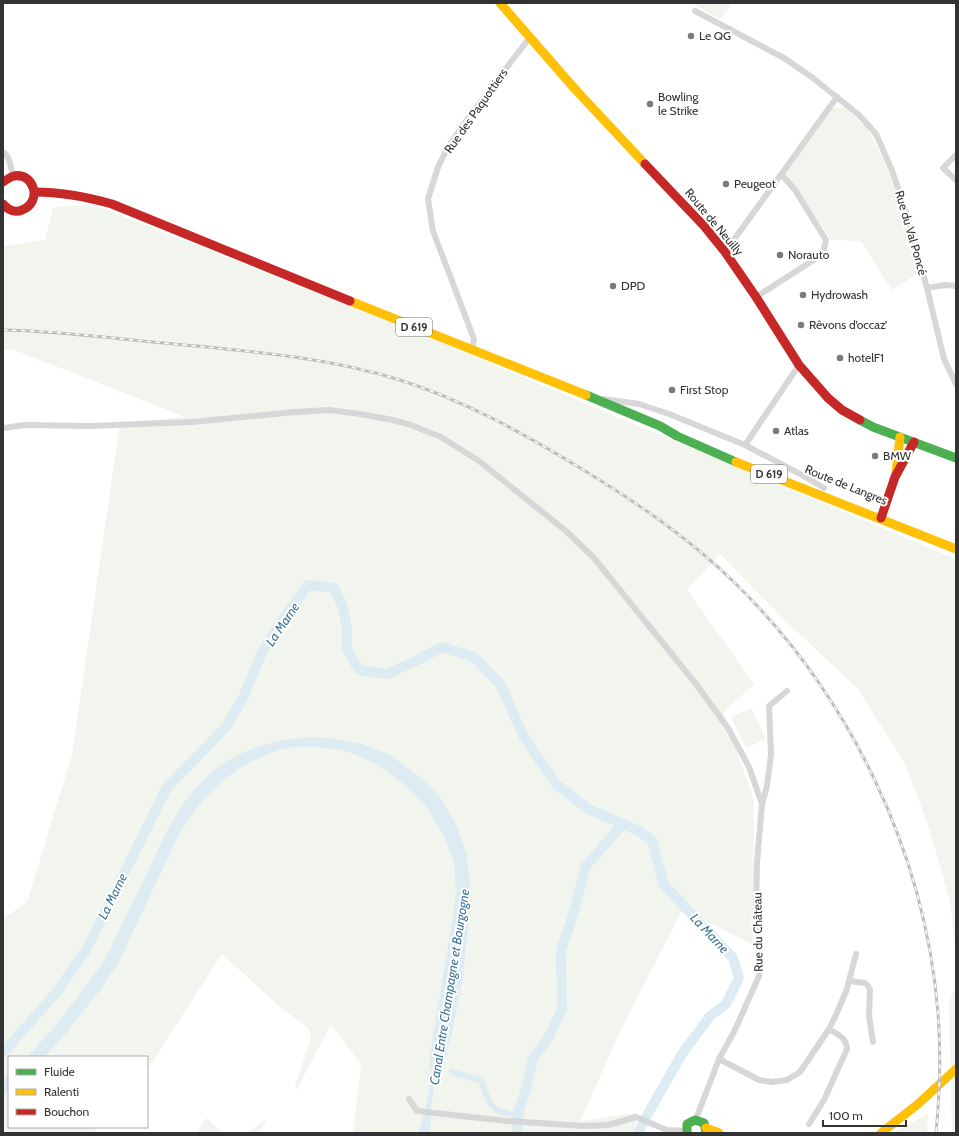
<svg xmlns="http://www.w3.org/2000/svg" width="959" height="1136" viewBox="0 0 959 1136" font-family="Cabin,sans-serif">
	<style>
		.green { fill: #f1f5ed }
		.water { fill: #ddebf3 }
		.lines { fill: none; stroke-linecap: round; stroke-linejoin: round }
		.canal { stroke: #ddebf3; stroke-width: 6 }
		.river { stroke: #ddebf3; stroke-width: 10 }
		.street { stroke: #d7d7d7; stroke-width: 6 }
		.fast { stroke: #4caf50; stroke-width: 9 }
		.slow { stroke: #ffc107; stroke-width: 9 }
		.jam { stroke: #c62828; stroke-width: 9 }
		.rail-casing { stroke: #bebebe; stroke-width: 3 }
		.rail { stroke: #fff; stroke-width: 1.5; stroke-dasharray: 4.5; stroke-linecap: butt }
		.poi-dot { fill: #7a7a7a; stroke: #fff; stroke-width: 1.5 }
		.labels { text-anchor: middle; stroke-width: 4; stroke-linejoin: round; paint-order: stroke }
		.shield { fill: #fff; stroke: #707070; stroke-width: 1 }
		.shield-label { font-size: 11px; font-weight: bold; fill: #333 }
		.poi-label { font-size: 12px; fill: #333; stroke: #fff; text-anchor: start }
		.street-label { font-size: 12px; fill: #333; stroke: #fff }
		.water-label { font-size: 13px; font-style: italic; fill: #3f7597; stroke: #fff }
	</style>
	<rect width="100%" height="100%" fill="#fff"/>
	<g class="green">
		<polygon points="691,3 733,3 720,19"/>
		<polygon points="844,107 866,127 883,158 896,192 920,272 892,290 861,241 831,240 785,172 833,108"/>
		<polygon points="95,205 432,339 956,559 956,955 950,901 928,824 903,760 857,688 790,625 720,554 687,590 754,684 723,713 754,800 753,945 683,909 625,1021 580,1121 636,1113 635,1133 353,1133 361,1065 331,1024 296,1091 295,1086 311,1037 308,1028 279,1006 222,954 147,1070 147,1057 9,1057 9,1127 98,1127 93,1133 3,1133 3,919 27,902 72,755 120,423 185,417 12,349 3,350 3,246 45,240 53,207"/>
		<polygon points="751,708 766,739 746,748 731,717"/>
		<polygon points="956,986 956,1133 952,1133 949,1003"/>
		<polygon points="928,1114 927,1133 892,1133"/>
		<polygon points="206,1118 223,1133 197,1133"/>
		<polygon points="267,1119 259,1133 247,1133"/>
	</g>
	<g class="water">
		<path d="M316 737 344 740 362 744 387 753 420 777 440 797 457 827 467 855 471 894 463 977 454 1023 442 1072H437L429 1116 431 1117 430 1133H418L423 1116 425 1114 432 1071 429 1070 430 1054 452 922 456 891 454 862 443 834 426 806 401 782 377 764 356 755 342 750 317 747H292L276 751 259 758 240 768 223 780 204 799 187 821 178 837 118 963 101 989 66 1033 44 1057H27L57 1024 89 982 106 958 167 831C201 766 244 741 316 737Z"/>
		<polygon points="9,1073 9,1091 3,1096 3,1079"/>
	</g>
	<g class="lines">
		<path class="canal" d="M452 1072 481 1080C490 1107 490 1110 518 1116"/>
		<g class="river">
			<polyline points="623,824 639,831 652,841 664,885 733,958 739,978 726,1004 710,1016 682,1054 650,1110 638,1133"/>
			<polyline points="3,1051 7,1048 56,993 86,950 167,787 208,746 228,724 243,698 262,652 285,616 308,585 334,588 343,607 347,629 347,649 359,670 387,674 414,662 442,647 474,657 500,684 524,737 556,784 588,809 623,824 586,866 571,921 561,950 562,1009 549,1037 533,1058 526,1089 519,1110 517,1133"/>
		</g>
		<g class="street">
			<polyline points="695,11 784,58 813,78 859,115 876,134 891,168 905,208 927,288 944,359 956,384"/>
			<path d="M3 152C10 156 11 168 13 176"/>
			<polyline points="956,155 943,168 956,180"/>
			<polyline points="725,252 837,97"/>
			<polyline points="927,288 945,285 956,286"/>
			<polyline points="756,297 823,254 826,240 795,190 782,175"/>
			<polyline points="472,349 474,339 433,231 428,199 438,167 448,147 469,117 530,37"/>
			<polyline points="604,399 639,404 669,414 745,445 800,474 824,488"/>
			<polyline points="3,428 25,425 90,426 192,422 295,412 329,410 360,414 393,420 411,425 441,437 479,461 566,531 594,558 696,684 728,728 749,767 762,804"/>
			<polyline points="745,445 799,365"/>
			<polyline points="849,981 865,983 868,986 870,990 869,1016 873,1042"/>
			<polyline points="719,1059 759,1080 772,1082 787,1080 800,1072 829,1029 836,1015 847,989 856,954"/>
			<polyline points="409,1099 417,1111 507,1121 584,1126 608,1125 636,1117 667,1130 686,1131"/>
			<polyline points="696,1119 719,1059 735,1030 759,976 760,957 756,908 757,863 762,804 767,786 771,754 769,706 787,691"/>
			<path d="M809 1124 824 1100 847 1049C847 1038 838 1035 829 1029"/>
		</g>
		<g class="fast">
			<polyline points="586,395 660,426 677,436 736,462"/>
			<polyline points="860,420 873,427 956,458"/>
			<polyline points="687,1133 687,1124 695,1120 704,1123 706,1133"/>
		</g>
		<g class="slow">
			<polyline points="500,3 574,88 645,164"/>
			<polyline points="350,301 586,395"/>
			<polyline points="736,462 956,549"/>
			<polyline points="896,473 900,437"/>
			<polyline points="706,1128 719,1133"/>
			<polyline points="881,1133 918,1104 956,1069"/>
		</g>
		<g class="jam">
			<polyline points="645,164 704,226 725,252 756,297 799,365 828,398 842,410 860,420"/>
			<path d="M3 182C6 180 10 177 14 176 34 172 43 202 22 210 15 213 8 210 3 204"/>
			<path d="M35 192C62 192 87 197 112 204L350 301"/>
			<polyline points="881,518 895,477 914,442"/>
		</g>
		<defs>
			<path id="rail" d="M3 330C57 331 111 338 164 343 244 351 324 356 400 380 465 401 519 431 577 466 633 500 688 537 735 583 850 696 925 852 938 1013 941 1053 940 1093 936 1133"/>
		</defs>
		<use href="#rail" class="rail-casing"/>
		<use href="#rail" class="rail"/>
	</g>
	<g class="poi-dot">
		<circle cx="691" cy="36" r="4"/>
		<circle cx="650" cy="104" r="4"/>
		<circle cx="726" cy="184" r="4"/>
		<circle cx="780" cy="255" r="4"/>
		<circle cx="613" cy="286" r="4"/>
		<circle cx="803" cy="295" r="4"/>
		<circle cx="801" cy="325" r="4"/>
		<circle cx="840" cy="358" r="4"/>
		<circle cx="672" cy="390" r="4"/>
		<circle cx="776" cy="431" r="4"/>
		<circle cx="875" cy="456" r="4"/>
	</g>
	<g class="labels">
		<g class="shield">
			<rect x="396" y="318" width="36" height="18" rx="3"/>
			<rect x="751" y="465" width="36" height="18" rx="3"/>
		</g>
		<g class="shield-label">
			<text x="414" y="331">D 619</text>
			<text x="769" y="478">D 619</text>
		</g>
		<g class="poi-label">
			<text x="699" y="40">Le QG</text>
			<text x="658" y="101">Bowling<tspan x="658" dy="14">le Strike</tspan></text>
			<text x="734" y="188">Peugeot</text>
			<text x="788" y="259">Norauto</text>
			<text x="621" y="290">DPD</text>
			<text x="811" y="299">Hydrowash</text>
			<text x="809" y="329">Rêvons d’occaz’</text>
			<text x="848" y="362">hotelF1</text>
			<text x="680" y="394">First Stop</text>
			<text x="784" y="435">Atlas</text>
			<text x="883" y="460">BMW</text>
		</g>
		<g class="street-label">
			<text transform="translate(476 111) rotate(-55)" y="4">Rue des Paquottiers</text>
			<text transform="translate(714 222) rotate(50)" y="4">Route de Neuilly</text>
			<text transform="translate(911 233) rotate(74)" y="4">Rue du Val Poncé</text>
			<text transform="translate(846 485) rotate(22)" y="4">Route de Langres</text>
			<text transform="translate(758 932) rotate(-91)" y="4">Rue du Château</text>
		</g>
		<g class="water-label">
			<text transform="translate(282 624) rotate(-56)" y="5">La Marne</text>
			<text transform="translate(112 896) rotate(-64)" y="5">La Marne</text>
			<text transform="translate(710 933) rotate(47)" y="5">La Marne</text>
			<text transform="translate(449 987) rotate(-81)" y="5">Canal Entre Champagne et Bourgogne</text>
		</g>
	</g>
	<rect width="959" height="1136" fill="none" stroke="#333333" stroke-width="8"/>
	<rect x="8" y="1056" width="140" height="72" fill="#ffffff" stroke="#adadad"/>
	<rect x="16" y="1069" width="20" height="6" fill="#4caf50" stroke="#adadad"/>
	<text x="44" y="1076" font-size="12" fill="#333333">Fluide</text>
	<rect x="16" y="1089" width="20" height="6" fill="#ffc107" stroke="#adadad"/>
	<text x="44" y="1096" font-size="12" fill="#333333">Ralenti</text>
	<rect x="16" y="1109" width="20" height="6" fill="#c62828" stroke="#adadad"/>
	<text x="44" y="1116" font-size="12" fill="#333333">Bouchon</text>
	<path d="M823 1120v6h83v-6" fill="none" stroke="#333333" stroke-width="2"/>
	<text x="829" y="1120" font-size="12" fill="#333333" stroke="#ffffff" stroke-width="3" paint-order="stroke">100 m</text>
</svg>
